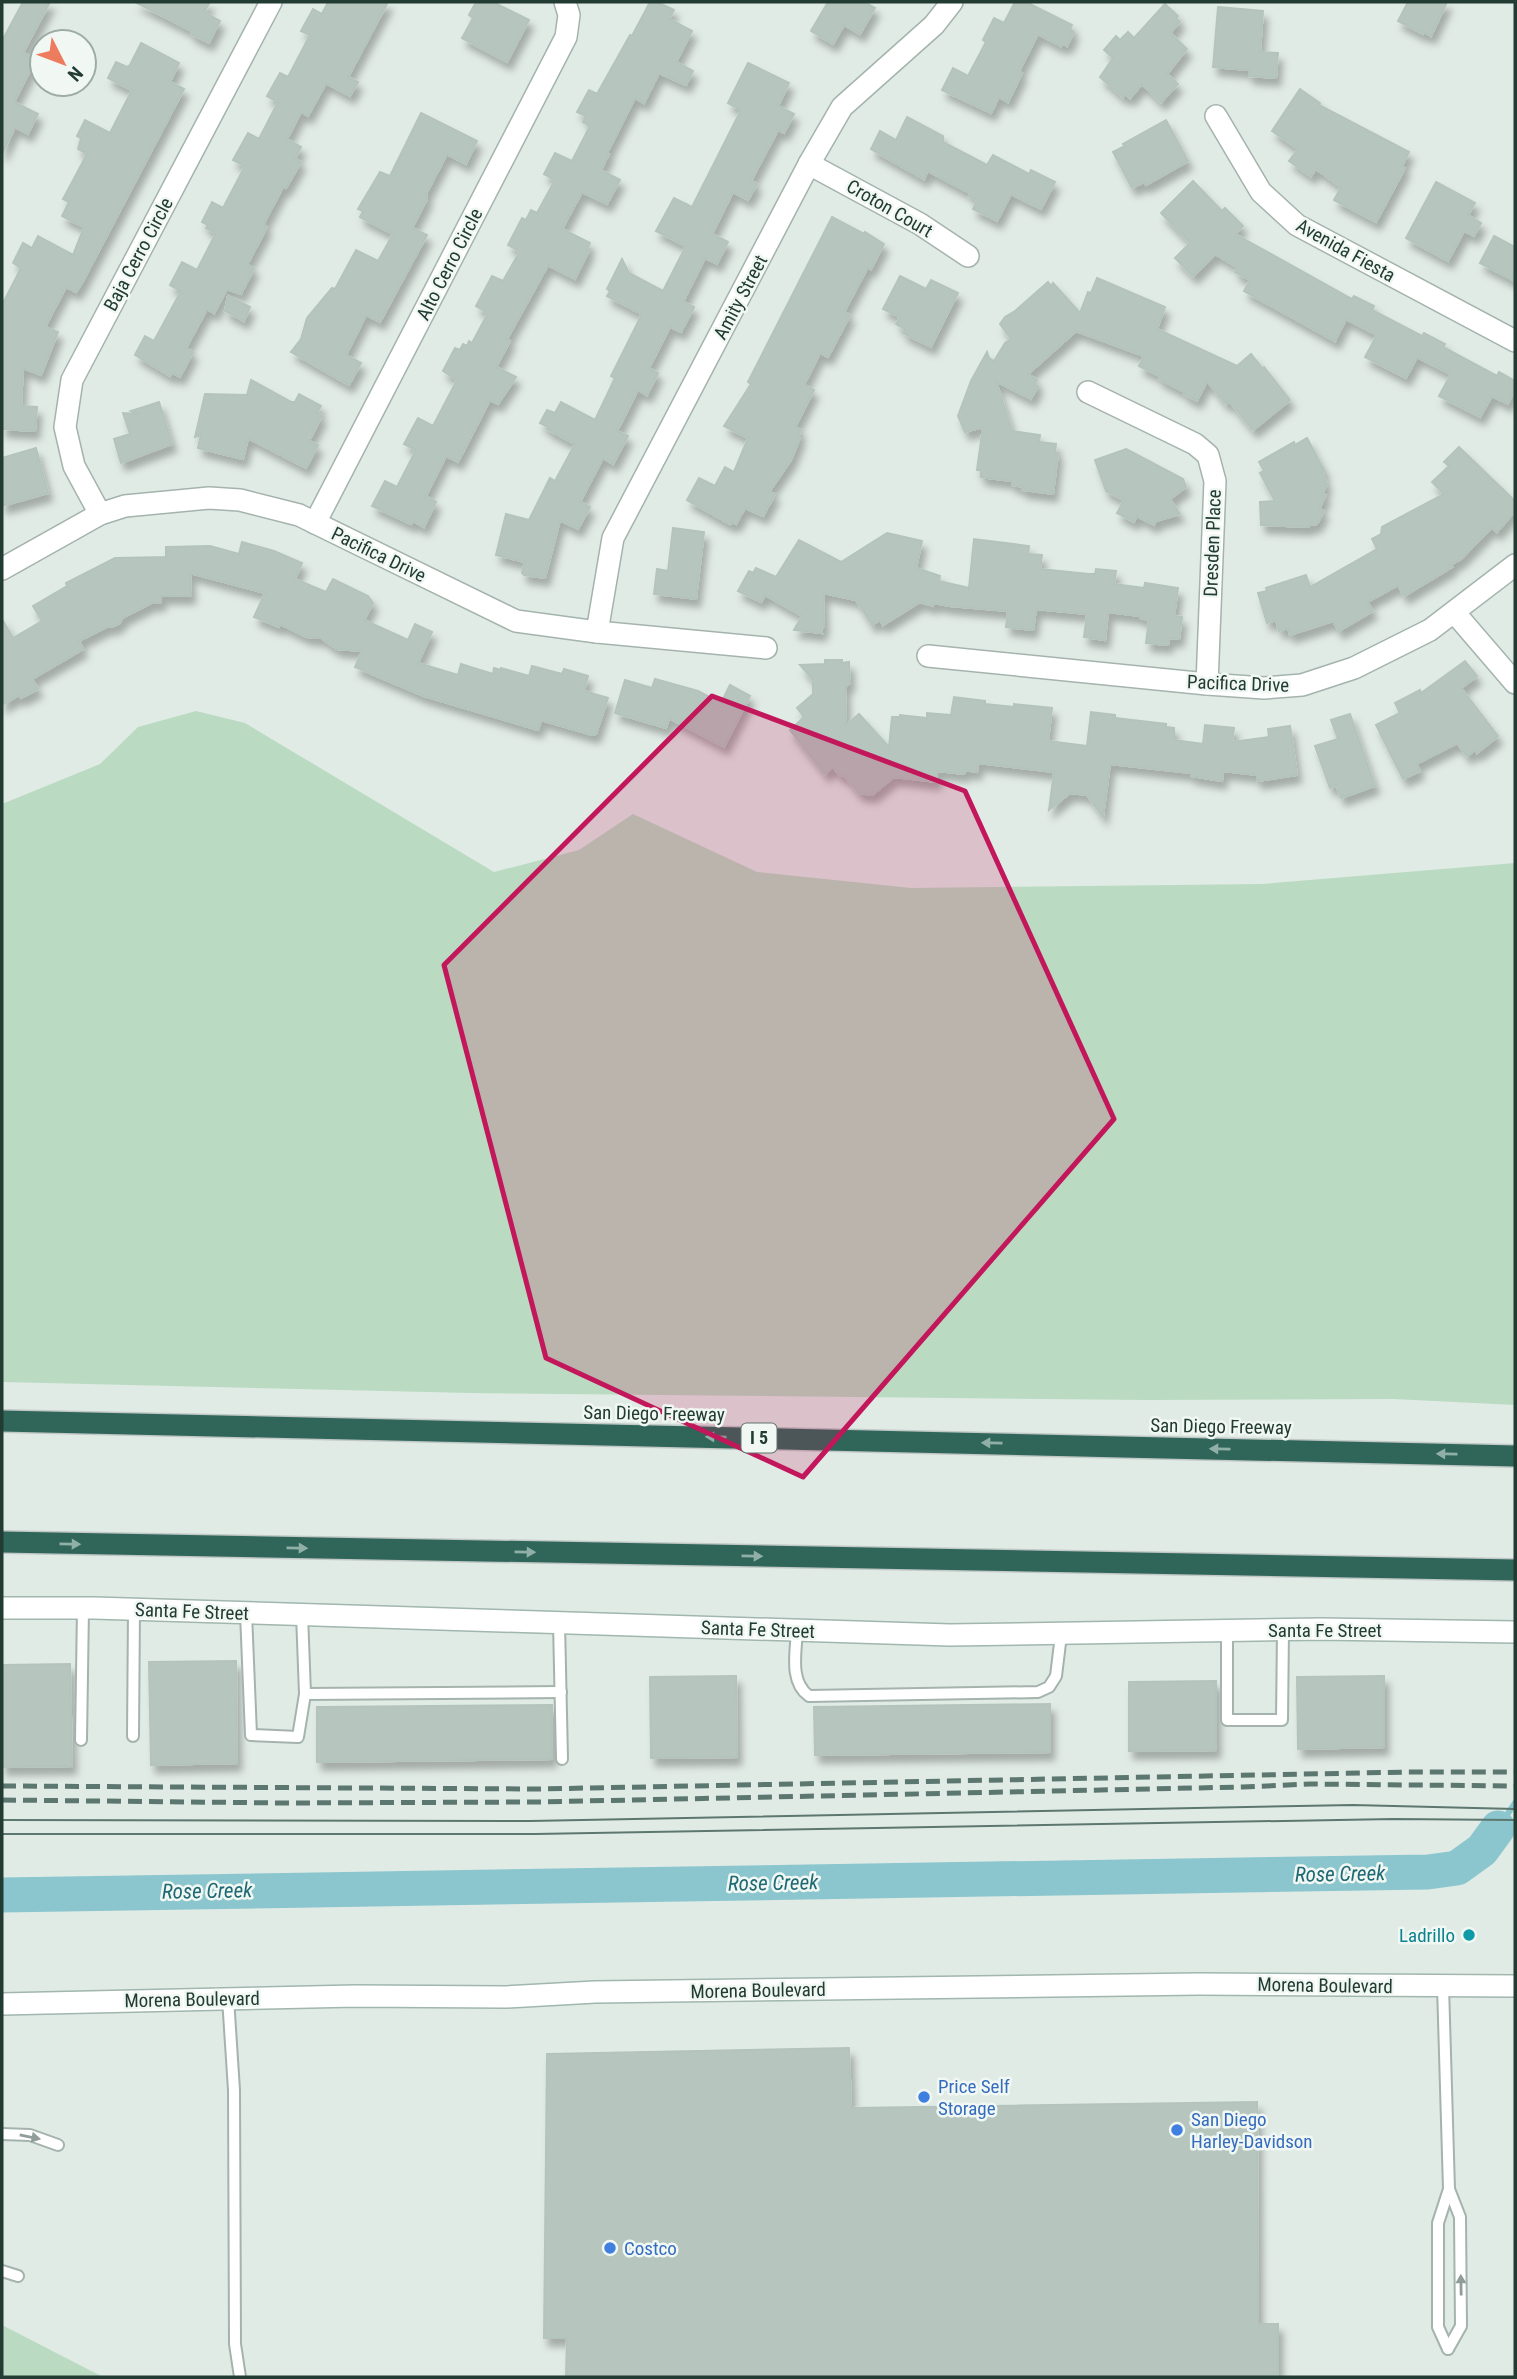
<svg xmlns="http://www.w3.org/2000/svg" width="1517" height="2379" viewBox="0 0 1517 2379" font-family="'Roboto Condensed',sans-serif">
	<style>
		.green { fill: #badbc2 }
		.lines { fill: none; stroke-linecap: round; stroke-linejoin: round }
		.stream { stroke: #8bc6ce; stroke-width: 6 }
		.river { stroke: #8bc6ce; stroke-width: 35 }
		.building { fill: #b6c6bf; stroke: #b4c4bd; stroke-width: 2; filter: url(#shadow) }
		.lane-casing { stroke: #a4b3ad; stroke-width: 14 }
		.street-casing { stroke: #a4b3ad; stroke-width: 24 }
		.secondary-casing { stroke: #a0b6ae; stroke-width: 24 }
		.highway-casing { stroke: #c1c8c6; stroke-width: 24 }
		.lane { stroke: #fff; stroke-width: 10 }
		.street { stroke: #fff; stroke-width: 21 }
		.secondary { stroke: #fff; stroke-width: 21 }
		.highway { stroke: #2f6659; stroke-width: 21 }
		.tram { stroke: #5c776f; stroke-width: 2 }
		.rail { stroke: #5c776f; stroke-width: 5; stroke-dasharray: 14 7; stroke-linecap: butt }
		.oneway { fill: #90afa6 }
		.oneway2 { fill: #909d99 }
		.marked { fill: #c2185b; fill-opacity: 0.2; stroke: #c2185b; stroke-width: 5; stroke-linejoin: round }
		.culture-dot { fill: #0f9aa8; stroke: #f1f8f4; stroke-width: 2.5 }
		.shop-dot { fill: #3f7fe0; stroke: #f1f8f4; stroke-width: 2.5 }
		.labels { text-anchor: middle; stroke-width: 5; stroke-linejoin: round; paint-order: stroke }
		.shield { fill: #f1f8f4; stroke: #60746d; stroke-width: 2 }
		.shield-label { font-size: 18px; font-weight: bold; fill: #223b33 }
		.street-label { font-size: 19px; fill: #223b33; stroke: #f1f8f4 }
		.culture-label { font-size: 19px; fill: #0d838f; stroke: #f1f8f4; text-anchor: end }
		.shop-label { font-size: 19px; fill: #366cbe; stroke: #f1f8f4; text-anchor: start }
		.water-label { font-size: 21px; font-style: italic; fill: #1e6974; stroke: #f1f8f4 }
	</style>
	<defs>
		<filter id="shadow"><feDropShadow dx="4.5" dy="8" stdDeviation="3.5" flood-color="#0004"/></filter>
	</defs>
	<rect width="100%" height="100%" fill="#e1ebe6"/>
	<g class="green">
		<polygon points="196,711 245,723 494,872 579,850 633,814 757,872 911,888 1262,884 1515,863 1515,1405 1393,1399 1147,1400 469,1393 2,1382 2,804 100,764 138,727"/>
		<polygon points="2,2325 103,2377 2,2377"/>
	</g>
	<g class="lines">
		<polyline class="stream" points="1498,1828 1515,1803"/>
		<polyline class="river" points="2,1895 1428,1872 1457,1868 1482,1850 1498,1828"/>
	</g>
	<g class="building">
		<polygon points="23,2 50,2 23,53 36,59 14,102 38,114 28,134 15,127 2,154 2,41"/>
		<polygon points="135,2 210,2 204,12 220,21 209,43 191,34 192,31"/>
		<polygon points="328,2 388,2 348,77 358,82 350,96 326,83 308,116 301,112 287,139 301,147 295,159 301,162 286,188 283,187 263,225 267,227 247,265 254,268 241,294 227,289 214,313 207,309 186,348 193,352 180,377 172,373 170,376 135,355 145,336 154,341 181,291 170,285 182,262 197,270 216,233 206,228 208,225 202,222 212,202 223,208 245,166 233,160 248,133 259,139 278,102 267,96 280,73 288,77 310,35 301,31 313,9 322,14"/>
		<polygon points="476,2 493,2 529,20 507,62 462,38 473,18 469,15"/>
		<polygon points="650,2 657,2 674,10 669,19 692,31 676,62 693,71 686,85 659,73 644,103 635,98 607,153 609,154 601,170 620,180 607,204 582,192 562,229 590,243 587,250 589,251 575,279 548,265 507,339 510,341 496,367 516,377 498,404 490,400 458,462 446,456 426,496 436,502 424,527 413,521 411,524 372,506 385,481 397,487 416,450 404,444 418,418 433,426 457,380 443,371 455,348 460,350 463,344 467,346 469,341 472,343 488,313 476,306 492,276 503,281 520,251 508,245 522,218 526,220 531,210 537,213 555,180 544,174 555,153 572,161 590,126 583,122 586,116 577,112 589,90 597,94 630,35 632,36"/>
		<polygon points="828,2 864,2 875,8 860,34 844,25 833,44 811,31"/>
		<polygon points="1015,2 1026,2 1072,25 1070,29 1074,32 1067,46 1062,43 1061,46 1038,34 1019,71 1022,73 1008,102 999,97 991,113 942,90 953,68 968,76 986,42 983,40 994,18 1004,23"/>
		<polygon points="1408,2 1447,2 1431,36 1424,32 1423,34 1398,21"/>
		<polygon points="1165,4 1178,16 1176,18 1180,22 1170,33 1187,49 1167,74 1178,84 1161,102 1142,84 1130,98 1125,94 1123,97 1100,77 1113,58 1104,50 1116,36 1120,40 1128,32 1134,38"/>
		<polygon points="1218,7 1263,11 1260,52 1278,53 1276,78 1249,76 1249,70 1213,67"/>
		<polygon points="141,43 179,63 170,82 184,89 82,283 76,292 66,287 45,327 58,332 41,375 23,368 21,406 37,407 35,431 2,429 2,305 21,268 13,263 23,243 32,248 38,236 73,255 84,227 62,216 69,202 63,199 87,154 78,149 81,138 77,136 85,120 110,133 132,90 108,78 116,62 127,67 130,65"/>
		<polygon points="748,63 789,83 778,106 794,114 784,133 778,130 751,181 757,184 748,200 733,192 712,234 728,242 717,264 705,258 683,302 694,307 681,332 670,327 649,368 658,373 647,395 638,390 617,431 628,436 613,464 603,458 580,502 590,507 578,529 560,520 545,578 524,575 522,573 525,562 496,555 506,514 529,520 550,478 555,481 575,444 547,429 548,427 540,423 547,410 555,413 561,402 595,420 615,378 611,376 642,314 607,296 610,291 607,289 622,259 629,273 663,291 686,246 656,231 674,198 692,207 741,110 728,103"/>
		<polygon points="1300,89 1320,103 1319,105 1409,152 1402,166 1405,168 1376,222 1334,200 1341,187 1316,169 1311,176 1289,161 1298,149 1272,131"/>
		<polygon points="421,113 477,141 466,164 447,154 426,194 427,199 412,228 427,235 380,322 366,315 346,355 361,363 349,385 291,352 301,339 307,318 332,288 335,289 356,250 378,261 393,234 360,217 363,211 358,209 380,172 390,176"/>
		<polygon points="907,117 943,136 943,142 987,165 993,155 1029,174 1031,170 1055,182 1041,209 1011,194 997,221 973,209 977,200 969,196 970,193 928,171 924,179 871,149 880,131 896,140"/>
		<polygon points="1166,120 1188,161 1146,185 1144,182 1132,188 1113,152 1125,146 1123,144"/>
		<polygon points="1193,181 1222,211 1225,208 1243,226 1235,234 1352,299 1354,296 1374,306 1372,310 1422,336 1424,333 1445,344 1443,347 1497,376 1499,372 1515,381 1515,390 1508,404 1492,396 1480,417 1439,396 1451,374 1417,357 1406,378 1365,357 1377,335 1346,319 1335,341 1244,291 1250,280 1235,272 1237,267 1215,254 1193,276 1175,258 1190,243 1161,213"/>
		<polygon points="1436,182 1475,203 1468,215 1481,223 1474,236 1464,231 1448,261 1406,238"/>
		<polygon points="832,217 864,234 865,232 884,244 871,269 868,267 844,312 850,315 828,357 820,353 804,385 814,390 795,427 801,430 798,437 800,438 791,460 769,492 775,494 763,516 745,508 736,524 732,522 730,524 687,500 699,478 715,486 725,467 734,472 748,438 724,426 751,384 748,382"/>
		<polygon points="1494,236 1515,247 1515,281 1480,263"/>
		<polygon points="900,276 926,289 931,280 958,293 931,347 903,333 905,329 896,324 900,317 883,309"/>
		<polygon points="1097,278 1165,307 1157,329 1237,366 1251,354 1263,369 1264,367 1290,400 1253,430 1229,401 1226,404 1207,381 1197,401 1184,394 1185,392 1159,379 1160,376 1139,366 1144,356 1076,331 1028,374 1037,380 1035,385 1038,386 1031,399 996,381 1012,431 1040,435 1039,442 1056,444 1055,452 1058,453 1053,494 1022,490 1023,487 1012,485 1012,481 981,477 981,470 977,470 983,427 965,432 958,416 971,381 987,352 989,358 994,361 1005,343 1011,339 1000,324 1005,317 1015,311 1048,282 1051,286 1053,283 1080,313 1088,292 1091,293"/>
		<polygon points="228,296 250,307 244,321 225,311"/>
		<polygon points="251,380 291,402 295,402 299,394 321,406 317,413 322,416 309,441 318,445 306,468 248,438 243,459 198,448 201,435 195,437 205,394 247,395"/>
		<polygon points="159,402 172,444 121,463 114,439 130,434 123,413 140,414 131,411"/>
		<polygon points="1307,438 1325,472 1322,473 1327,484 1322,494 1326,495 1319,509 1324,511 1317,524 1309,525 1309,527 1261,525 1260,502 1275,501 1260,473 1264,471 1259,462 1294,442 1295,445"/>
		<polygon points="1459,447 1515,501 1515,511 1497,532 1492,527 1461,559 1450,565 1452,567 1404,596 1398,585 1367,602 1373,611 1339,631 1333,621 1290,635 1288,628 1279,631 1276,620 1267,623 1258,593 1267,591 1266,588 1306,575 1310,587 1377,549 1372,539 1381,534 1382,527 1444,494 1432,482 1449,466 1444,462"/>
		<polygon points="36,448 48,493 2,506 2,458"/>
		<polygon points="1126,449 1183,479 1186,487 1170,499 1180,514 1156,521 1154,525 1137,516 1134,522 1117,513 1124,500 1106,491 1095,460"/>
		<polygon points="673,528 704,532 696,599 654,594 657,569 668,571"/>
		<polygon points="887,533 922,541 916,568 940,576 939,581 969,588 974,539 1029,546 1028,554 1042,555 1040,569 1089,574 1095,574 1096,569 1116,571 1114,584 1144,588 1145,583 1178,588 1174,616 1182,617 1179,639 1169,638 1168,645 1146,643 1149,620 1140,618 1140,616 1108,612 1105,640 1084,637 1087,614 1036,609 1033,630 1006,627 1008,611 950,606 933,603 933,606 920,602 883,625 880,620 872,625 856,600 823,593 824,627 821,628 822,633 794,630 802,616 765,595 761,602 738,591 749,571 753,573 756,568 776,577 799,540 841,562"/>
		<polygon points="242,542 274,551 302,563 295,579 326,592 333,579 368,596 373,603 364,620 408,640 415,624 432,632 418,663 458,675 461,664 493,674 494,668 501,670 501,668 529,676 532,666 562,674 564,669 588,676 584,691 608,698 596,734 592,735 541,720 538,730 424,696 355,667 362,651 337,649 321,638 307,637 280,624 279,627 254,617 265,593 190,573 191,596 161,596 161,603 151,603 122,618 120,623 112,627 108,626 79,641 83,649 32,679 38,689 21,698 19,695 2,705 2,619 13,638 42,621 33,606 67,586 66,583 115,558 166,557 166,547 210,546 239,554"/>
		<polygon points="825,660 842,660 842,663 849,662 850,683 845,687 846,725 859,714 889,747 892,717 900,717 900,715 927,718 927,713 951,715 954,697 985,701 985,704 1014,707 1014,704 1052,708 1048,741 1087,746 1091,712 1115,715 1115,718 1166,724 1166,727 1174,728 1174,740 1203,744 1205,725 1234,728 1232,742 1269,737 1268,729 1290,726 1297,775 1257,781 1257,775 1223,771 1222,781 1191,776 1191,773 1110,764 1103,817 1087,795 1070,793 1049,810 1054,772 978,763 977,772 965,770 964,774 937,771 936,782 894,777 872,795 859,793 845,776 839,775 833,767 825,774 790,730 804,717 797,708 813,694 813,680 800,665 825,664"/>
		<polygon points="1465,661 1477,676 1461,688 1498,736 1477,753 1475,750 1467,756 1457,743 1416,764 1420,771 1403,779 1376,725 1400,713 1395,703 1420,690 1421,693"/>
		<polygon points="655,679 698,691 721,703 730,685 750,696 724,747 669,718 666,728 615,713 625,680 652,688"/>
		<polygon points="1350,714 1375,786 1341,798 1336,785 1330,788 1315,746 1338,739 1331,720"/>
		<polygon points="236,1661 237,1763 151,1765 149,1662"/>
		<polygon points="70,1664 72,1766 2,1767 2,1665"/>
		<polygon points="736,1676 737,1757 651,1758 650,1677"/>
		<polygon points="1384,1676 1384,1747 1298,1749 1297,1677"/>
		<polygon points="1216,1681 1216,1750 1129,1751 1129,1682"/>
		<polygon points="1050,1704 1050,1752 815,1755 814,1707"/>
		<polygon points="552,1705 552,1759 317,1762 317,1707"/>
		<polygon points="849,2048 851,2108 1257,2102 1258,2324 1278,2324 1278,2377 566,2377 567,2338 544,2338 547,2054"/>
	</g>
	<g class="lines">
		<defs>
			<g id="lane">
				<polyline points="246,1613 251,1735 298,1737 305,1694"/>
				<polyline points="302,1614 305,1694 561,1692"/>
				<polyline points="559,1623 562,1759"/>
				<path d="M797 1630C796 1652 789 1682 809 1696L1038 1692 1049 1687 1056 1676 1061 1635"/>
				<polyline points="1227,1631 1227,1720 1282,1720 1283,1630"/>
				<polyline points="133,1736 134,1609"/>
				<polyline points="81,1740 83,1608"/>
				<polyline points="1443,1986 1449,2189 1460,2217 1461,2326 1448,2349"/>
				<polyline points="228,1998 234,2090 235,2344 240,2377"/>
				<polyline points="2,2134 30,2135 58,2145"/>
				<polyline points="2,2271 18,2276"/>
				<polyline points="1448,2349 1438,2327 1438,2223 1449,2189"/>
			</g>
			<g id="street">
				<polyline points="1216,116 1261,192 1297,225 1515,341"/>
				<polyline points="809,164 920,224 968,256"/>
				<polyline points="1088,392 1195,444 1208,455 1215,481 1207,684"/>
				<polyline points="100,514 74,466 65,427 72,380 271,2"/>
				<polyline points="315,523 566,37 569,15 565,2"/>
				<polyline points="2,569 100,514 125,506 209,498 240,500 299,515 516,621 597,632 766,648"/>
				<polyline points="1454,612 1515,683"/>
				<polyline points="597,632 613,538 809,164 842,107 934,25 952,2"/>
				<polyline points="928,656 1207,684 1264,688 1302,685 1354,668 1430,630 1515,565"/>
			</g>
			<g id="secondary">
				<polyline points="2,1608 94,1608 950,1635 1321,1629 1515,1632"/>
				<polyline points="2,2004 355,1996 506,1997 595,1992 1199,1984 1515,1986"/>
			</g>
			<g id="highway">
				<polyline points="2,1421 1515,1456"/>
				<polyline points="2,1542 1515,1570"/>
			</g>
		</defs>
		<use href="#lane" class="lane-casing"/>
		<use href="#street" class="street-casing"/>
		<use href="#secondary" class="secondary-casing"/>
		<use href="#highway" class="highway-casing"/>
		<use href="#lane" class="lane"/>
		<use href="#street" class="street"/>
		<use href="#secondary" class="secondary"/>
		<use href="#highway" class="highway"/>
		<g class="tram">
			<polyline points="2,1820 530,1821 1353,1805 1515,1809"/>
			<polyline points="2,1834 535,1834 1393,1819 1515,1820"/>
		</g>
		<g class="rail">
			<polyline points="2,1786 537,1789 1411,1772 1515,1772"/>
			<polyline points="2,1800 285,1803 537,1802 1242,1787 1311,1784 1515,1786"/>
		</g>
	</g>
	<defs><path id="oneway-solid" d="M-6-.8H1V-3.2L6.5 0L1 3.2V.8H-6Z" transform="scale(1.75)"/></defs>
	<g class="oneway">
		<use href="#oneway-solid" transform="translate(716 1437) rotate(-179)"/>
		<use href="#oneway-solid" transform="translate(992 1443) rotate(-179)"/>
		<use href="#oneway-solid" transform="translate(1220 1449) rotate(-179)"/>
		<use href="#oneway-solid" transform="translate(1447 1454) rotate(-179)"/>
		<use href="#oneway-solid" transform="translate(70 1544) rotate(1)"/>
		<use href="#oneway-solid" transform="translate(297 1548) rotate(1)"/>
		<use href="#oneway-solid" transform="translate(525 1552) rotate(1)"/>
		<use href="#oneway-solid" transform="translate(752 1556) rotate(1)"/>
	</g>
	<g class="oneway2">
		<use href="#oneway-solid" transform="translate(30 2137) rotate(11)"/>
		<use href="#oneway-solid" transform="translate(1461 2285) rotate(-91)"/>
	</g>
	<path class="marked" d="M712 696 965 791 1114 1119 803 1477 546 1358 444 965Z"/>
	<circle class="culture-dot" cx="1469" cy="1935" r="7"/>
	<g class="shop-dot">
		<circle cx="924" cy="2097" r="7"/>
		<circle cx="1177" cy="2130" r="7"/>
		<circle cx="610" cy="2248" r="7"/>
	</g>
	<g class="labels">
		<rect class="shield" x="741.5" y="1423.5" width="35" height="29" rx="5"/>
		<g class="shield-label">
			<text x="759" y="1444">I 5</text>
		</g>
		<g class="street-label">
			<text transform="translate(890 208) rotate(30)" y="7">Croton Court</text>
			<text transform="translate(1346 250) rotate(29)" y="7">Avenida Fiesta</text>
			<text transform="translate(138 254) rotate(-62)" y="7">Baja Cerro Circle</text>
			<text transform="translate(449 264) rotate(-63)" y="7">Alto Cerro Circle</text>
			<text transform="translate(740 297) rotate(-62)" y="7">Amity Street</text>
			<text transform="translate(1212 543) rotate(-88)" y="7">Dresden Place</text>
			<text transform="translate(379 554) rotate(26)" y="7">Pacifica Drive</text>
			<text transform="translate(1238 683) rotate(2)" y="7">Pacifica Drive</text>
			<text transform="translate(654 1413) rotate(1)" y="7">San Diego Freeway</text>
			<text transform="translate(1221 1426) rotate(1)" y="7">San Diego Freeway</text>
			<text transform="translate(192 1611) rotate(2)" y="7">Santa Fe Street</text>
			<text transform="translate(758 1629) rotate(2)" y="7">Santa Fe Street</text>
			<text x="1325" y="1637">Santa Fe Street</text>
			<text transform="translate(1325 1985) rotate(1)" y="7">Morena Boulevard</text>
			<text transform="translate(758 1990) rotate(-1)" y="7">Morena Boulevard</text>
			<text transform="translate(192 1999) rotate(-1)" y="7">Morena Boulevard</text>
		</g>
		<g class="culture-label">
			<text x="1455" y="1942">Ladrillo</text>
		</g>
		<g class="shop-label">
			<text x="938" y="2093">Price Self<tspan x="938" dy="22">Storage</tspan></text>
			<text x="1191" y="2126">San Diego<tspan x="1191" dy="22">Harley-Davidson</tspan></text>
			<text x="624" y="2255">Costco</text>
		</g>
		<g class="water-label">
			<text transform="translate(1340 1874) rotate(-1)" y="7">Rose Creek</text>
			<text transform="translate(773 1883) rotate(-1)" y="7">Rose Creek</text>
			<text transform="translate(207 1891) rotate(-1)" y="7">Rose Creek</text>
		</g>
	</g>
	<rect width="1517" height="2379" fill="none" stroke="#223b33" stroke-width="7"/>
	<g transform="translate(63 63) rotate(132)"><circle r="33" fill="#f1f8f4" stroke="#9eaca7" stroke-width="2"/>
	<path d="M0-5L12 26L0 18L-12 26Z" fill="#ed7b5d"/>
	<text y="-10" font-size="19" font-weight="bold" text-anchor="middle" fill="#223b33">N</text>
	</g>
</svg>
